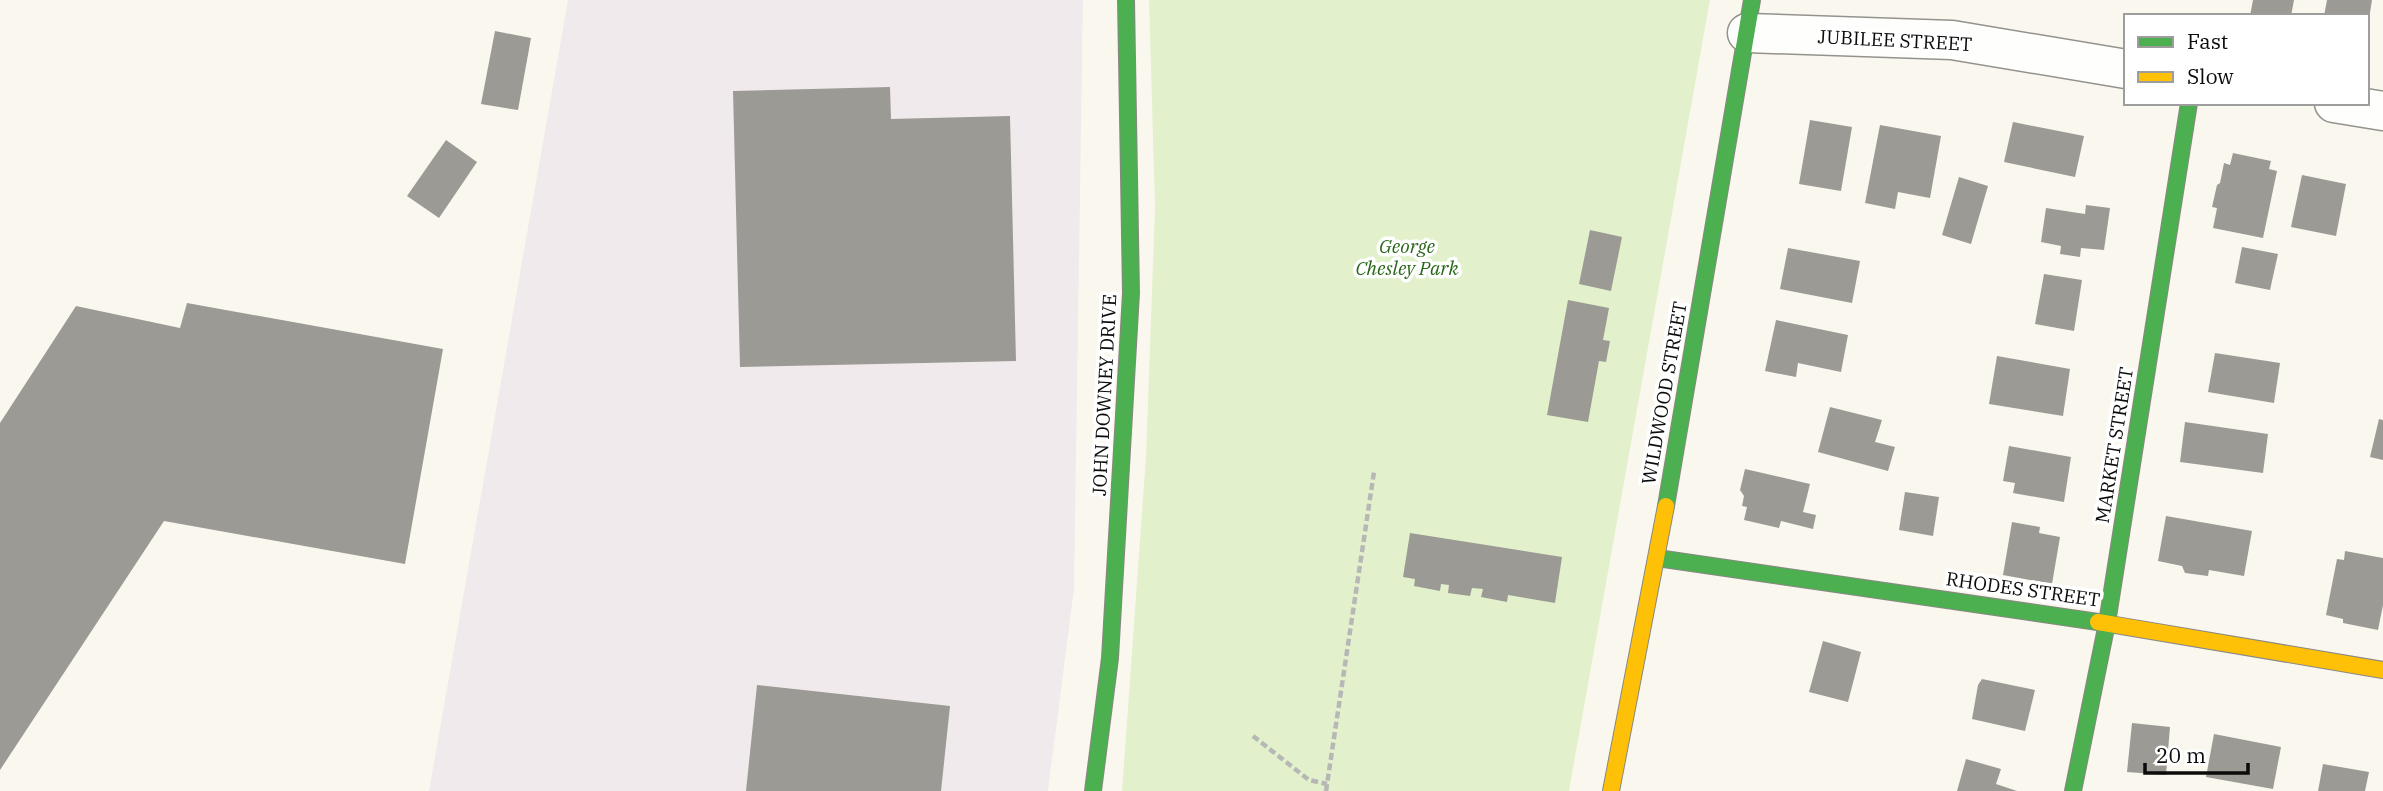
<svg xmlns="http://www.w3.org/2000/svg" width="2383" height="791" viewBox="0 0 2383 791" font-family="'IBM Plex Serif',serif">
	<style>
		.industrial { fill: #f1eaec }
		.green { fill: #e2f1cc }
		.building { fill: #9c9a94 }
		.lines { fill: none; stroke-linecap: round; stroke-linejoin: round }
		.street-casing { stroke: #93928d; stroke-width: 41 }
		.fast-casing { stroke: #898884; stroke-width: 18 }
		.slow-casing { stroke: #898884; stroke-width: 18 }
		.path { stroke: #b7b7b5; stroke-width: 4.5; stroke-dasharray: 7 3.5; stroke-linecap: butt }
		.street { stroke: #fefefc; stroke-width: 38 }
		.fast { stroke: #4caf50; stroke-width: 16 }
		.slow { stroke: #ffc107; stroke-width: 16 }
		.labels { text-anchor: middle; stroke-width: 7; stroke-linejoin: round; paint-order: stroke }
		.street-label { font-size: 19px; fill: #0b0b0b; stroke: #fff }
		.park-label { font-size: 19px; font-style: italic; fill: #286617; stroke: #fff }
	</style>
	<rect width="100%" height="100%" fill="#faf8ee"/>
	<polygon class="industrial" points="568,0 1083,0 1074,589 1048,791 429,791"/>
	<polygon class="green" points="1149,0 1710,0 1569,791 1122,791 1146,457 1155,207"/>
	<g class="building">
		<polygon points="2253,0 2294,0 2291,16 2250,16"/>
		<polygon points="2327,0 2372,0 2368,26 2367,16 2324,16"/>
		<polygon points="495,31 531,38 518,110 481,104"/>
		<polygon points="890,87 891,119 1010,116 1016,361 740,367 733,91"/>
		<polygon points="1810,120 1852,127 1841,191 1799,184"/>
		<polygon points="2013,122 2084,136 2075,177 2004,162"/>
		<polygon points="1880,125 1941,136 1930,198 1898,192 1895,209 1865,203"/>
		<polygon points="446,140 477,162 439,218 407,196"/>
		<polygon points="2233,153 2271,161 2269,169 2277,171 2263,238 2213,228 2217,208 2212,207 2217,185 2220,183 2224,163 2230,165"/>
		<polygon points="2302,175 2346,184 2336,236 2291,227"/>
		<polygon points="1959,177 1988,186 1971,244 1942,235"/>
		<polygon points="2086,205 2110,208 2104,250 2081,248 2080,257 2060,254 2061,246 2041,242 2046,208 2085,214"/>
		<polygon points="1590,230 1622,237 1611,291 1579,284"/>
		<polygon points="2242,247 2278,254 2270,290 2235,283"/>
		<polygon points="1788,248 1860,261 1852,303 1780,289"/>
		<polygon points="2044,274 2082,280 2074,331 2035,324"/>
		<polygon points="1568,300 1609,308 1603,340 1610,341 1606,362 1599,361 1588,422 1547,415"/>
		<polygon points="187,303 443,349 405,564 164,521 0,770 0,423 76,306 180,328"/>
		<polygon points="1776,320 1848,335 1841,372 1798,363 1796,377 1765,371"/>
		<polygon points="2215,353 2280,363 2274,403 2208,392"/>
		<polygon points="1997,356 2070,369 2063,416 1989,404"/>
		<polygon points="1830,407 1882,420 1875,442 1895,447 1888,471 1818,452"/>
		<polygon points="2379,419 2383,420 2383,460 2370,457"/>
		<polygon points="2185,422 2268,434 2263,473 2180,462"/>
		<polygon points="2009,446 2071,457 2064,502 2013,493 2015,483 2003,481"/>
		<polygon points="1745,469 1810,484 1803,512 1816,515 1813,529 1781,521 1779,528 1744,520 1747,507 1742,506 1744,496 1740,490"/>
		<polygon points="1905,492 1939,497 1933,536 1899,530"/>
		<polygon points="2166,516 2252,531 2244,576 2209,570 2208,576 2185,573 2182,566 2158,561"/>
		<polygon points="2012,522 2040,527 2039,533 2060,537 2052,584 2003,575"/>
		<polygon points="1410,533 1562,557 1555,603 1508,595 1507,602 1481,597 1483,589 1472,588 1470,596 1448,593 1449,585 1441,584 1440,591 1414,586 1415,579 1403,577"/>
		<polygon points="2345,551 2383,558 2383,605 2378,630 2343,623 2343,619 2326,615 2337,559 2344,560"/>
		<polygon points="1823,641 1861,652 1848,702 1809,692"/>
		<polygon points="1982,679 2035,690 2025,731 1972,719 1978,685"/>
		<polygon points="757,685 950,706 941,791 746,791"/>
		<polygon points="2132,723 2170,727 2166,775 2127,772"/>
		<polygon points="2214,734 2281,747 2273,789 2206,777"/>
		<polygon points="1966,759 2001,769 1996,784 2017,791 1957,791"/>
		<polygon points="2323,764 2369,772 2365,791 2318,791"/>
	</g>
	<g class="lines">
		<defs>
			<g id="street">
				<polyline points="1747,33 1952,40 2126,69"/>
				<polyline points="2334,103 2383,111"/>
			</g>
			<g id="fast">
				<polyline points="1666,506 1752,0"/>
				<polyline points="1657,558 2098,622"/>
				<polyline points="1093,791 1110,658 1131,293 1126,0"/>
				<polyline points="2073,791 2107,623 2189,103"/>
			</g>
			<g id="slow">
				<polyline points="2098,622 2383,670"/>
				<polyline points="1611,791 1666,506"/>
			</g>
		</defs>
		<use href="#street" class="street-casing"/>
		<use href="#fast" class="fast-casing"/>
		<use href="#slow" class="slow-casing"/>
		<g class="path">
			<polyline points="1253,736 1309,780 1327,784"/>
			<polyline points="1326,791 1374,472"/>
		</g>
		<use href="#street" class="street"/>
		<use href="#fast" class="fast"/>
		<use href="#slow" class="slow"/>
	</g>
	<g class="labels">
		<g class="street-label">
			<text transform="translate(1895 40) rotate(3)" y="7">JUBILEE STREET</text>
			<text transform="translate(1664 393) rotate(-80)" y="7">WILDWOOD STREET</text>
			<text transform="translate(1104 395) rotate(-87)" y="7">JOHN DOWNEY DRIVE</text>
			<text transform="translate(2114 445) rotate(-81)" y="7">MARKET STREET</text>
			<text transform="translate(2023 589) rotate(8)" y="7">RHODES STREET</text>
		</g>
		<g class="park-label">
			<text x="1407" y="253">George<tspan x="1407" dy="22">Chesley Park</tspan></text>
		</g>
	</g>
	<rect x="2124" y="14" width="245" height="91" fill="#ffffff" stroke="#9d9d9d" stroke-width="2"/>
	<rect x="2138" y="37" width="35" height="10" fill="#4caf50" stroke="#9d9d9d" stroke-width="2"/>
	<text x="2187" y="49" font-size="21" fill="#0b0b0b">Fast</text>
	<rect x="2138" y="72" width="35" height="10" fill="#ffc107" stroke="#9d9d9d" stroke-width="2"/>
	<text x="2187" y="84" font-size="21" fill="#0b0b0b">Slow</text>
	<path d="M2145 763v10h103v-10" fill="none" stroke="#0b0b0b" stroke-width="3.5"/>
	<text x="2156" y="763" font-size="21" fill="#0b0b0b" stroke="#ffffff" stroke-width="5" paint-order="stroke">20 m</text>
</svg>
